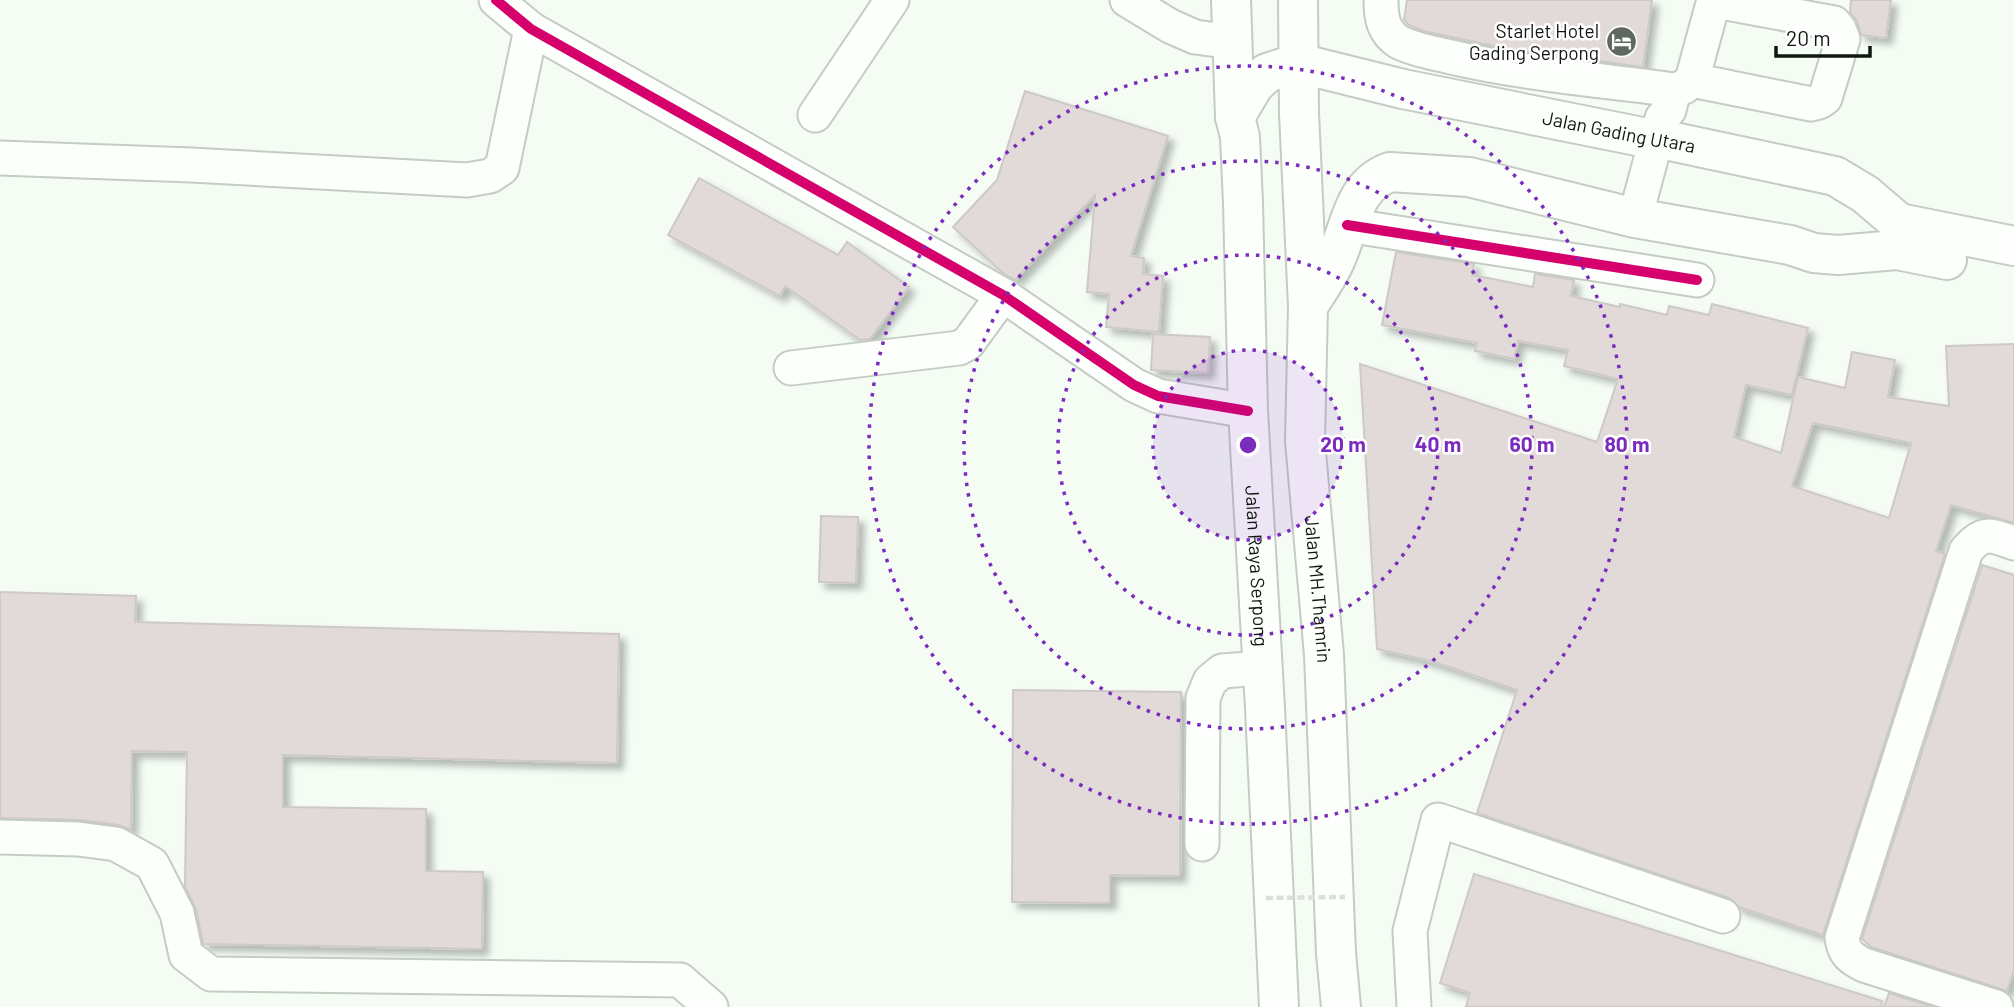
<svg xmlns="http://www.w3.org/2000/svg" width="2014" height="1007" viewBox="0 0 2014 1007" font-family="Barlow,sans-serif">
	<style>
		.building { fill: #e2dad8; stroke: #cdc9c7; stroke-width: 2; fill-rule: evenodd; filter: url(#shadow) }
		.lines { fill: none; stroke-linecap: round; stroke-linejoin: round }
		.minor-casing { stroke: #c4ccc4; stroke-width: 37 }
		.major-casing { stroke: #c4ccc4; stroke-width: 42 }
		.minor { stroke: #fdfffd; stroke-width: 33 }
		.major { stroke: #fdfffd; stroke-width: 38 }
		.path-bridge { stroke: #dddfdd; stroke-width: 4.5; stroke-dasharray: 7 3.5; stroke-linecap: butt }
		.cycleway-casing { stroke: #fff; stroke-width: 15 }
		.cycleway { stroke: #d6006c; stroke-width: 10 }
		.ring { fill: none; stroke: #7b2cbf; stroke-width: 3.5; stroke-dasharray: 3.5 7 }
		.labels { text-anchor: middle; stroke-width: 5; stroke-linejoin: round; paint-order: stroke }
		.poi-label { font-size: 19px; fill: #0f180f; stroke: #fff; text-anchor: end }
		.street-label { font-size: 19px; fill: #0f180f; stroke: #fff }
		.centre { fill: #7b2cbf; stroke: #fff; stroke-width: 3.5 }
		.ring-label { font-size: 21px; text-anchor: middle; font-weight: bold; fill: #7b2cbf; stroke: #fff; stroke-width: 5; stroke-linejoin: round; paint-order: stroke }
	</style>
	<defs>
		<filter id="shadow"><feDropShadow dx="6" dy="6" stdDeviation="3.5" flood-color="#0004"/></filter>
	</defs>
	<rect width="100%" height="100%" fill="#f4fcf4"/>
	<g class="building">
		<polygon points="1407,0 1652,0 1643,67 1509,49 1423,31 1409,25 1404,20"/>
		<polygon points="1851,0 1891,0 1886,38 1861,35 1857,21 1850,12"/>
		<polygon points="1025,91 1168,136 1131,256 1144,258 1143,274 1163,276 1159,332 1106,327 1109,294 1087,292 1095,195 1015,280 1003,273 953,227 997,180"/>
		<polygon points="699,178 838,255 847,242 909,287 870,339 860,340 785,286 780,296 668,235"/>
		<path d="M1396 252 1474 264 1472 275 1533 287 1535 274 1574 280 1571 296 1620 307V304L1667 315 1669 306 1709 315 1712 304 1808 328 1792 395 1746 385 1734 437 1781 453 1798 377 1845 388 1852 352 1895 360 1888 397 1949 406 1946 346 2014 344V523L1951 505 1936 551 1945 554 1823 935 1739 907 1729 898 1477 813 1517 690 1431 661 1377 649 1360 364 1597 442 1618 379 1564 366 1568 350 1518 341 1514 359 1475 351 1477 343 1382 325ZM1813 423 1911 443 1889 518 1792 486Z"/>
		<polygon points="1153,334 1210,337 1208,373 1151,370"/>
		<polygon points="821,516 858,517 856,583 819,582"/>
		<polygon points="1982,565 2014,575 2014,970 2007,991 1871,947 1862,939"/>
		<polygon points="0,592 136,596 135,622 619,634 617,763 283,755 283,807 426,809 426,871 483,872 482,949 203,944 196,909 185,887 187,752 132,751 131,830 119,825 80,820 0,818"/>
		<polygon points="1013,690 1181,692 1180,876 1110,875 1110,903 1012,902"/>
		<polygon points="1474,874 1882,1001 1881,1007 1466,1007 1470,993 1440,983"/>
		<polygon points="1889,993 1933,1007 1884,1007"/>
	</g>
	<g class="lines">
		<defs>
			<g id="minor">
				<polyline points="496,0 531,29 1003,295 1134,385 1158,396 1248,411"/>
				<polyline points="1127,0 1170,26 1195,37 1233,42"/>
				<path d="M1381 0C1381 17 1383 32 1399 42 1414 50 1435 53 1451 57 1524 74 1600 80 1674 90"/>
				<polyline points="815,115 892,0"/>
				<polyline points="0,158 191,165 467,180 490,176 502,168 531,29"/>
				<polyline points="1635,218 1662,118 1669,110 1674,90 1684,87 1692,80 1712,7 1716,1 1834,23 1839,29 1843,39 1825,98 1819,102 1811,104 1692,80"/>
				<polyline points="1347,225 1697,280"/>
				<polyline points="791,368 959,348 968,343 1003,295"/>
				<polyline points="0,837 78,839 116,844 152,864 177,913 186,955 211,974 680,980 711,1007"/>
				<polyline points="1202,844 1203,698 1210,681 1222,671 1262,668"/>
				<polyline points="1414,1007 1410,931 1438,820 1723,916"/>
				<path d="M1996 1007 1864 965C1850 958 1844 953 1842 938L1966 551C1983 530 1991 535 2014 543"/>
			</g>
			<g id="major">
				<path id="s1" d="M1231 0 1235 117 1240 137 1243 203 1248 411 1265 708 1279 1007"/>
				<path id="s2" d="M1298 0 1299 113 1308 306 1305 441 1324 655 1336 953 1341 1007"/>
				<path id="s3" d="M1235 117 1254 85 1267 73 1298 63 1403 89 1657 140H1665L1835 176 1865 194 1899 223 2014 246"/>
				<path d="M1308 306C1317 292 1327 278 1334 263 1350 231 1351 186 1390 172L1469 177 1635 218 1790 245 1814 253 1838 255 1897 250 1947 260"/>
			</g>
		</defs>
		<use href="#minor" class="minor-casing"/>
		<use href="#major" class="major-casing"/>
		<use href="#minor" class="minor"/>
		<use href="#major" class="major"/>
		<polyline class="path-bridge" points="1266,898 1345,897"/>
		<defs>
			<g id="cycleway">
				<polyline points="496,0 531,29 1003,295 1134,385 1158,396 1248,411"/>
				<polyline points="1347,225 1697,280"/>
			</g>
		</defs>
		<use href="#cycleway" class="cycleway-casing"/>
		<use href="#cycleway" class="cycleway"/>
	</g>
	<circle cx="1248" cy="445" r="95" fill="#7b2cbf" fill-opacity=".12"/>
	<g class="ring">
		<circle cx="1248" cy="445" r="95"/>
		<circle cx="1248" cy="445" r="190"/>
		<circle cx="1248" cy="445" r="284"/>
		<circle cx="1248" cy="445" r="379"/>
	</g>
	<defs>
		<symbol id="hotel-disc" viewBox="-11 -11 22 22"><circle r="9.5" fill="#5f685f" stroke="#fff"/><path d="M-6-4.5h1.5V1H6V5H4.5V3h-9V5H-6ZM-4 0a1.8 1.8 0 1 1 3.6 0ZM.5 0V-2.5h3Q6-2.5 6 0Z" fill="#fff"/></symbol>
	</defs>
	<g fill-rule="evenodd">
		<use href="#hotel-disc" x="1604" y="24" width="35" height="35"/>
	</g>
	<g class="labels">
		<g class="poi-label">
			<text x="1599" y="38">Starlet Hotel<tspan x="1599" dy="22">Gading Serpong</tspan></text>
		</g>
		<g class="street-label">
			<text dy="7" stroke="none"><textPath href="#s3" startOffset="416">Jalan Gading Utara</textPath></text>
			<text dy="7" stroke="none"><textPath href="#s1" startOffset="567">Jalan Raya Serpong</textPath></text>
			<text dy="7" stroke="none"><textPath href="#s2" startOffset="590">Jalan MH.Thamrin</textPath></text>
		</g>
	</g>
	<circle cx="1248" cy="445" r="10" class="centre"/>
	<g class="ring-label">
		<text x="1343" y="452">20 m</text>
		<text x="1438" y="452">40 m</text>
		<text x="1532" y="452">60 m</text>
		<text x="1627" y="452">80 m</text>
	</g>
	<path d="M1776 46v10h94v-10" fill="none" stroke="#0f180f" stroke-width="3.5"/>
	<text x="1786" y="46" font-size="21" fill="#0f180f" stroke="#ffffff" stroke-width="5" paint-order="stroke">20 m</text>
</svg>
